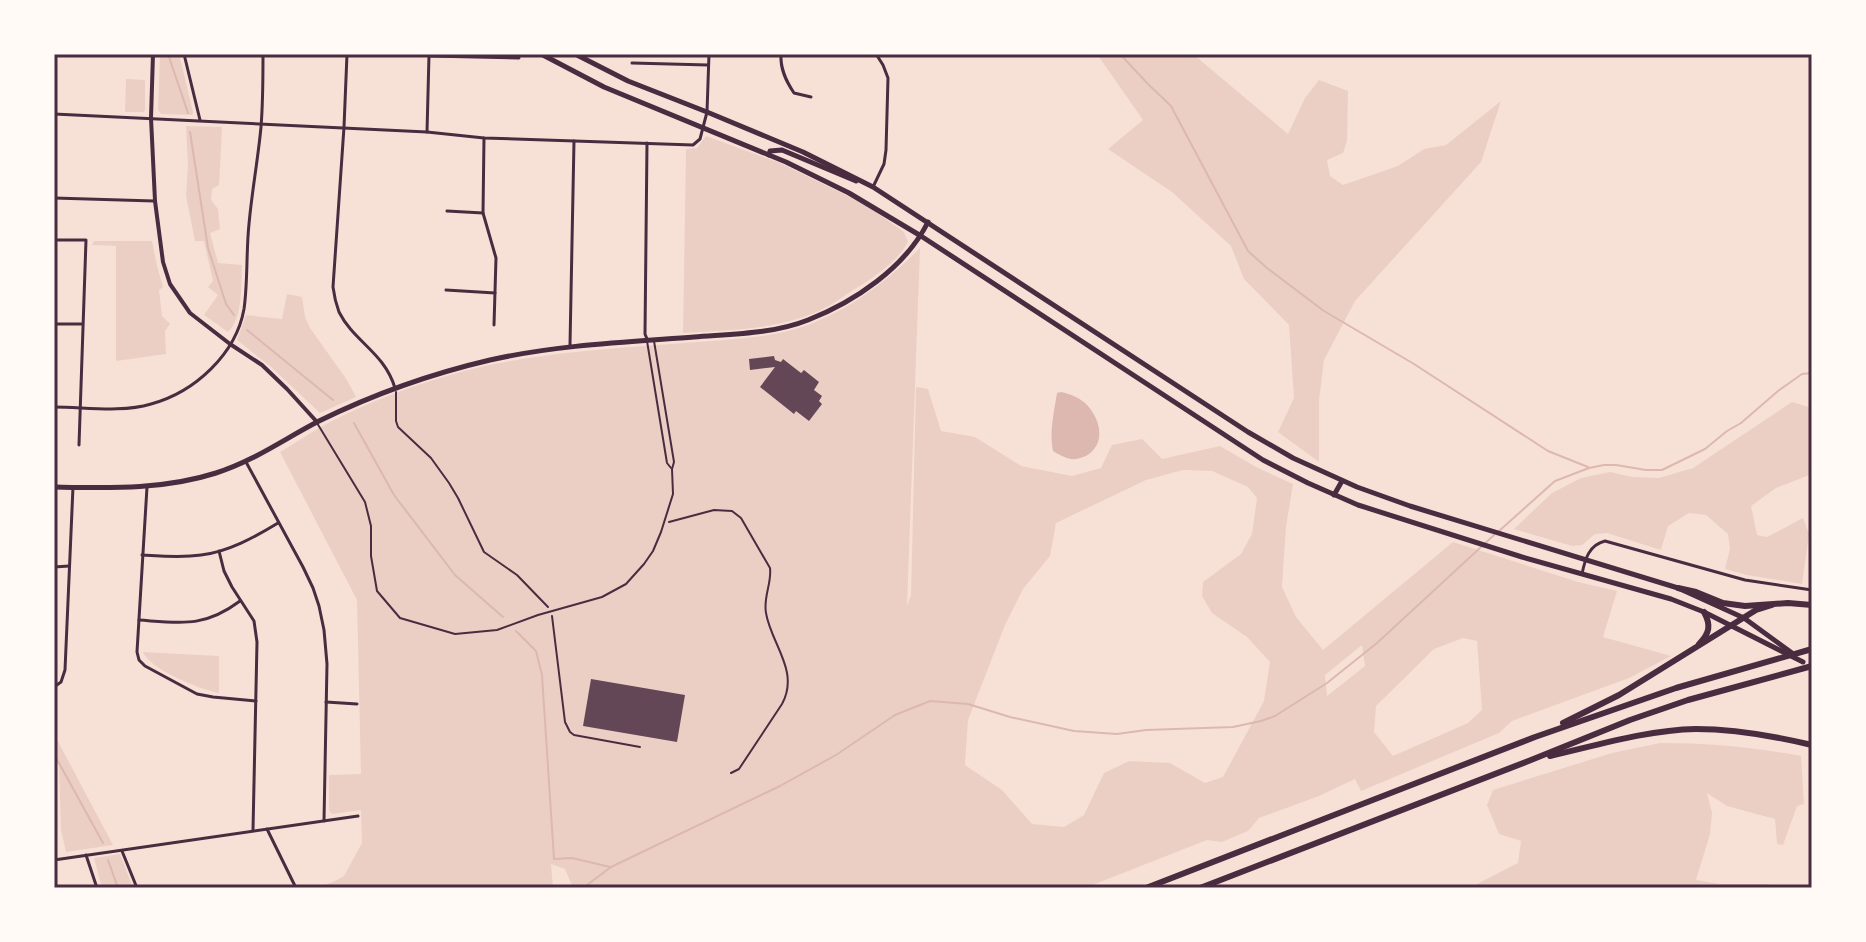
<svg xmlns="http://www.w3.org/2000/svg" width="1866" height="942" viewBox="0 0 1866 942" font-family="Poppins,sans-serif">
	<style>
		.green { fill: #ebcfc5; fill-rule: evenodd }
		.water { fill: #dcb8b0 }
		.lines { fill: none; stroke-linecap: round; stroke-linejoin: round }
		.stream { stroke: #dcb8b0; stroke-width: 2 }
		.building { fill: #644757 }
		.path { stroke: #4a2c40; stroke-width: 2 }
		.service { stroke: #4a2c40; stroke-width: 2 }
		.minor { stroke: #4a2c40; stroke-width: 3 }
		.tertiary { stroke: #4a2c40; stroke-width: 4 }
		.secondary { stroke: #4a2c40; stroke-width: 5 }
		.primary { stroke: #4a2c40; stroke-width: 5 }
		.motorway { stroke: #4a2c40; stroke-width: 6 }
		.neatline { fill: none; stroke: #4a2c40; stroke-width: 3 }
	</style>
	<rect width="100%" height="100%" fill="#f7e1d7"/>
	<g class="green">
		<polygon points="160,54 179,54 193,112 192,115 161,114 158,110"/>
		<polygon points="1097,54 1193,54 1288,134 1305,98 1319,80 1348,91 1347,141 1343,153 1327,160 1330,176 1343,185 1398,166 1424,149 1446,145 1501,101 1481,162 1355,301 1324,360 1319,400 1319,462 1278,432 1294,398 1289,325 1244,279 1231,246 1172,192 1108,149 1143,120"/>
		<polygon points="126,79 145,80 145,110 143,112 125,112"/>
		<path d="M186 126 222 127 219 185 212 189 211 200 218 209 220 229 210 233 218 263 242 265C241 286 243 318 228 332L204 315 218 295 208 287 213 281 204 241H195L186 196 188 165Z"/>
		<path d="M706 136 780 163 852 198 876 212 904 232 908 242C899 259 879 274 863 284 851 291 839 300 827 307 784 330 730 330 683 333L686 149 697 148Z"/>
		<polygon points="94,241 152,241 157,266 163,287 159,290 162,316 170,324 165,331 166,354 116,361 116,246 92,245"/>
		<path d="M920 248 907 606 911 595 916 387 928 389 941 431 975 437 1021 466 1072 476 1101 468 1112 445 1142 439 1162 459 1220 446 1256 467 1293 484 1286 527 1282 587 1296 617 1323 650 1453 542 1578 582 1617 591 1603 637 1671 656 1629 678 1512 721 1499 733 1361 791 1355 779 1319 796 1259 818 1248 831 1222 842 1207 840 1095 884 1090 888H573L565 869 551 864 553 888H315L333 882 344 876 362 843 361 810 332 814 329 810V775L361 774 357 600 280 452C297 442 314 430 332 421 388 393 449 372 510 361 572 350 635 347 697 342 734 339 771 338 805 326 851 309 886 282 920 248ZM1183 470 1212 471 1248 487 1257 498 1252 534 1241 554 1203 582 1202 596 1212 613 1247 637 1270 662 1264 701 1223 777 1205 783 1170 763 1129 761 1104 773 1084 815 1064 827 1032 824 1002 790 965 765 968 720 1005 625 1023 589 1050 556 1056 523 1146 480ZM1463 638 1477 641 1482 710 1468 723 1393 756 1374 732 1376 706 1434 649ZM1362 645 1365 666 1327 696 1325 675Z"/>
		<polygon points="287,294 302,297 305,317 310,328 347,380 356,397 320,413 271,367 237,340 246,315 282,319"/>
		<polygon points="1792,402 1812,408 1812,474 1776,488 1751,506 1757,535 1767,537 1803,518 1809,534 1802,584 1747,575 1725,569 1730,549 1728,534 1706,515 1689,513 1668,526 1661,550 1607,533 1595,534 1582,545 1572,546 1514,529 1552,493 1581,478 1610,472 1632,477 1659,478 1693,468"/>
		<path d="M143 652 219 656V693C201 690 149 669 143 652Z"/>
		<polygon points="54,734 113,845 66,852 61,830 59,766 54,758"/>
		<path d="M1660 743C1710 743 1752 747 1801 756L1804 804 1797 806 1783 845 1777 844 1775 819 1727 806 1707 793 1712 813 1710 834 1696 880 1720 884H1768L1778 888H1469L1518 863 1521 841 1499 834 1487 805 1493 790 1612 753Z"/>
		<polygon points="120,854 133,888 102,888 94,858"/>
	</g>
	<path class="water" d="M1061 392C1070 394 1078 397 1085 403 1099 416 1107 441 1089 454 1085 457 1076 460 1071 459 1065 458 1058 454 1053 451 1049 433 1054 412 1057 393Z"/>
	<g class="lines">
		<g class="stream">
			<polyline points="168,54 188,113"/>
			<polyline points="1120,54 1148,84 1171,106 1248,251 1267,268 1324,311 1414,364 1548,451 1588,467"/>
			<polyline points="190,132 208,248 226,304 234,315"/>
			<polyline points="247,330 333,400"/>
			<polyline points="354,423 394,495 455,575 503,617"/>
			<polyline points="1499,531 1555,481 1589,468 1604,465 1616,465 1646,470 1662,470 1705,449 1727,431 1741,423 1778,391 1802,374 1812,373"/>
			<polyline points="516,631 536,651 542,675 554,859 572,858 610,867"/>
			<polyline points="54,754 103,843"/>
			<polyline points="108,860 118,888"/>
			<polyline points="583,888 611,867 780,786 836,755 895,715 930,701 968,704 1010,717 1074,731 1117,734 1146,730 1233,727 1261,721 1275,716 1327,683 1377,643 1494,535"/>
		</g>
	</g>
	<g class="building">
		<polygon points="774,356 775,360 781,362 783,359 801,373 804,370 819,382 814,390 822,396 819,401 822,404 809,421 796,411 794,414 760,387 775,367 750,370 749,359"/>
		<polygon points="591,679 685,695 677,742 583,726"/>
	</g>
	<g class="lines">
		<g class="path">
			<polyline points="396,392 396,421 398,427 431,458 449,483 458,498 484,552 517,575 548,607"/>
			<path d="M669 522 714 510 732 511 741 518 770 568C772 583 763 597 766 613 771 644 800 671 782 704L739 769 731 773"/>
			<polyline points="552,616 565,722 570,732 574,735 640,747"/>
		</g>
		<g class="service">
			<polyline points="647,341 667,463 671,468"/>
			<polyline points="317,423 365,502 371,526 371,556 377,591 400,618 455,634 497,630 538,615 602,597 626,584 644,564 653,551 661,532 673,494 672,469 674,462 654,341"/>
		</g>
		<g class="minor">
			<polyline points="184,54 200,120"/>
			<path d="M347 54 344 127 333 287C334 295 336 304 339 312 354 342 384 352 395 388"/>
			<path d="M781 54C780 69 786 81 794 93L811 97"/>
			<polyline points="429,56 519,58"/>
			<polyline points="632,63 708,65"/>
			<polyline points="54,114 427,132 484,138 693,145 700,139 707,112 709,54"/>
			<polyline points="427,132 429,55"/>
			<polyline points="484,138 483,213 496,258 494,325"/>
			<polyline points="873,187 884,164 886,150 888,78 883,65 876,54"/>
			<polyline points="54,198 154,201"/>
			<polyline points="447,211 483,213"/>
			<polyline points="54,240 86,240 79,445"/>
			<polyline points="446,290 495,293"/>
			<polyline points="54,324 82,324"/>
			<polyline points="647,339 645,334 647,143"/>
			<polyline points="570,345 574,141"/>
			<path d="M54 407C85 407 121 413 151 404 195 392 236 354 244 309 248 281 246 252 249 224 252 191 258 159 261 127 263 103 263 78 263 54"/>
			<polyline points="246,462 303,567 313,588 319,606 324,630 327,664 324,821"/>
			<polyline points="147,487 137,652 139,660 145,666 197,694 213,697 256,701"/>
			<polyline points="219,551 224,571 232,587 254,621 257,642 253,830"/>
			<path d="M142 555C161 556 181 558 201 555 228 552 255 537 278 523"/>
			<polyline points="54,567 69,566"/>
			<path d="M1582 574C1585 559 1589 545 1605 541L1745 580 1812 590"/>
			<path d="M139 620C181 623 204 628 240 601"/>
			<polyline points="54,687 61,682 65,670 73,487"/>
			<polyline points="326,702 357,704"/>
			<polyline points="267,829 296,888"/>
			<polyline points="122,851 137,888"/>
			<polyline points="86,855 97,888"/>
			<polyline points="54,860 358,816"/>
		</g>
		<polyline class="tertiary" points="153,54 151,118 155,201 163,262 170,284 190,313 230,344 262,365 287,389 317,422"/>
		<path class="secondary" d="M54 487C109 488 163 490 216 473 254 461 284 439 319 421 374 394 430 374 490 360 556 345 627 342 694 337 732 334 773 334 808 320 854 302 905 268 928 222"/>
		<g class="primary">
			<polyline points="541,54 604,87 786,162 849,193 921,236 1263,460 1308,483 1358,505 1522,557 1671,599 1704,612 1803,662"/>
			<polyline points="575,54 628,81 707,112 803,152 873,187 1248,432 1293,458 1357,487 1410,506 1678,588 1744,618 1792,653"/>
			<polyline points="769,155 770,151 782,150 856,181"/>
			<polyline points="1334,495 1342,481"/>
		</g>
		<g class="motorway">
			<polyline points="1678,588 1696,592 1723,603 1745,606 1788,603 1812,605"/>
			<path d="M1699 644C1710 633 1711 625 1704 612"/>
			<polyline points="1563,723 1619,695 1756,610 1772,605"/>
			<path d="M1550 756C1598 745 1647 730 1696 729 1735 729 1774 736 1812 745"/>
			<polyline points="1146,888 1535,737 1676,688 1812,649"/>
			<polyline points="1200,888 1531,760 1630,720 1688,700 1812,666"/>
		</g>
	</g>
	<rect width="1866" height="942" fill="none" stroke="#fffaf5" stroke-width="112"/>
	<rect x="56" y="56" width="1754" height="830" class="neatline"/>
</svg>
